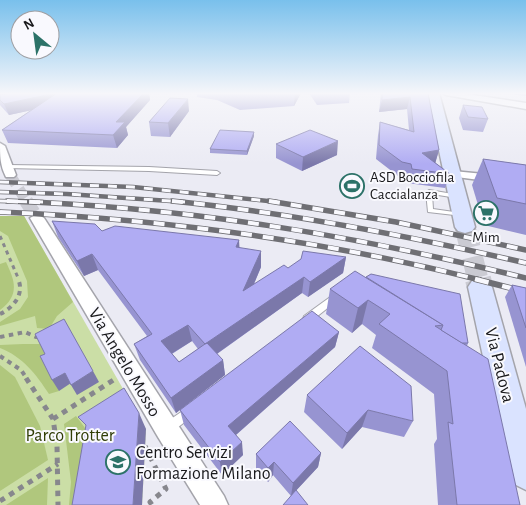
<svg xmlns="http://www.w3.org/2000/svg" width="526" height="505" viewBox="0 0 526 505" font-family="'Alegreya Sans',sans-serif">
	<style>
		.green { fill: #cbdea6 }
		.forest { fill: #b0c77d }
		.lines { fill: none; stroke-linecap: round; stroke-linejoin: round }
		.street-tunnel-far1 { stroke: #cbcbd3; stroke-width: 11; stroke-dasharray: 11 5.5; stroke-linecap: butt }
		.street-tunnel { stroke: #cbcbd3; stroke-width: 14; stroke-dasharray: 14 7; stroke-linecap: butt }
		.secondary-tunnel-far1 { stroke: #cbcbd3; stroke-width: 21; stroke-dasharray: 21 10; stroke-linecap: butt }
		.secondary-tunnel { stroke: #cbcbd3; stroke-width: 26; stroke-dasharray: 26 13; stroke-linecap: butt }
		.lane-casing { stroke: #a4a4ab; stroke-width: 2 }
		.street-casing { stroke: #a4a4ab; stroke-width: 3 }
		.secondary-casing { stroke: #a4a4ab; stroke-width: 3 }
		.path-far2 { stroke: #87878d; stroke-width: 3; stroke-dasharray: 4 4; stroke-linecap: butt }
		.path-far1 { stroke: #87878d; stroke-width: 4; stroke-dasharray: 4.5 4.5; stroke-linecap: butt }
		.path { stroke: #87878d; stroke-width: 5; stroke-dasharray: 5.5 5.5; stroke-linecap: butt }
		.lane { fill: #fff; fill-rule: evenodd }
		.street { fill: #fff; fill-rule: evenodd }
		.secondary { fill: #dae3ff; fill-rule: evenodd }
		.rail-far2-casing { stroke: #6f6f74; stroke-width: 4.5 }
		.rail-far1-casing { stroke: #6f6f74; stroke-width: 5.5 }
		.rail-casing { stroke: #6f6f74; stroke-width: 6 }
		.rail-far2 { stroke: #f9f9fe; stroke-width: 3; stroke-dasharray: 9; stroke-linecap: butt }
		.rail-far1 { stroke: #f9f9fe; stroke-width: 4; stroke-dasharray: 11; stroke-linecap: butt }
		.rail { stroke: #f9f9fe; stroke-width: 4.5; stroke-dasharray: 14; stroke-linecap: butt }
		.wall { fill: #9794d1; fill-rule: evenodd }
		.shaded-wall { fill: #7b78aa }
		.building { fill: #b0acf3; stroke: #7b78aa; fill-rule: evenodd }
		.labels { text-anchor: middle; stroke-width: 4; stroke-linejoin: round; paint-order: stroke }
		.poi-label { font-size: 15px; fill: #18181b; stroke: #f9f9fe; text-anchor: start }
		.near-street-label { font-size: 18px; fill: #18181b; stroke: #f9f9fe }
		.near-park-label { font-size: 18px; fill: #303d05; stroke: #f9f9fe }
		.near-poi-label { font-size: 18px; fill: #18181b; stroke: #f9f9fe; text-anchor: start }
	</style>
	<rect width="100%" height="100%" fill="#ebebf4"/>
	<polygon class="green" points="0,216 24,216 146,429 142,505 0,505"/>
	<g class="forest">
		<polygon points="0,216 24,216 73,302 57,316 49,329 37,328 35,316 0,326 0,322 20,309 28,297 27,281 8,236 0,231"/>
		<path d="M6 262C15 281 20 295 0 310V264Z"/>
		<path d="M23 344H42L59 391 49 394C36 374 23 357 0 348V345Z"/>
		<polygon points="0,365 15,377 40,426 48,460 0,491"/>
		<polygon points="76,416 88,432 86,505 69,505 71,482 64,424"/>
		<polygon points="48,478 47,505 6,505"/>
	</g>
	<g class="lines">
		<polyline class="street-tunnel-far1" points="10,175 27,202"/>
		<polyline class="street-tunnel" points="26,201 37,218"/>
		<polyline class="secondary-tunnel-far1" points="465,227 478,280"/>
		<polyline class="secondary-tunnel" points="478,279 480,287"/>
		<defs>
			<g id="lane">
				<polygon points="8,165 149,167 217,171 220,173 217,175 149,171 6,168 6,166"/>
				<polygon points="429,190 459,195 460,196 457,198 432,194 433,209 461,213 464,215 463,216 428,212 426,192"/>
				<polygon points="336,294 339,295 340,297 339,299 310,322 307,323 304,322 303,319 304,316 333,295"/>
				<polygon points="190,406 194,407 196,411 194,415 173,431 169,433 165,431 163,427 165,423"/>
			</g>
			<g id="street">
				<polygon points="442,93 460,93 526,103 526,109 446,95"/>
				<path d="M0 143 5 146 16 175 14 177H6C0 166 0 155 0 143Z"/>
				<polygon points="453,171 526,178 526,186 449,176 447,174 449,172"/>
				<polygon points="37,214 44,218 224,496 228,505 200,505 158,437 30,218"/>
			</g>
			<g id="secondary">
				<polygon points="427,93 439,93 475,227 472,231 465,233 458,231 455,227"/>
				<polygon points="480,279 488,281 492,287 526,409 526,490 514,484 508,472 468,287 472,281"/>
			</g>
		</defs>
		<use href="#lane" class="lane-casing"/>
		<use href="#street" class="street-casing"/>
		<use href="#secondary" class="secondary-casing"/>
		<polyline class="path-far2" points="0,236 19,280"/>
		<g class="path-far1">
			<path d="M0 314C13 308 25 294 18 279"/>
			<polyline points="0,337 25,332 36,337 40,335"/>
			<polyline points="0,356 21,370 27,379"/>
		</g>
		<g class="path">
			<polyline points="26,378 53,419 57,445 58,505"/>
			<polyline points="53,419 115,379"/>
			<polyline points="145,446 166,489 150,502 152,505"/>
			<polyline points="0,501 58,464"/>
		</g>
		<use href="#lane" class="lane"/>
		<use href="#street" class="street"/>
		<use href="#secondary" class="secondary"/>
		<defs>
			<g id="rail-far2">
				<polyline points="0,182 133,187 277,202"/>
				<polyline points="0,192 67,194 185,202"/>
				<polyline points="0,201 43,202"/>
			</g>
			<g id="rail-far1">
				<path d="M7 201C186 207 353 235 526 278"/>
				<path d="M172 201C291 213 409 236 526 263"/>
				<polyline points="269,201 396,222 526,250"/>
				<path d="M0 212C162 219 322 240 480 280"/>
			</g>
			<polyline id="rail" points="475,279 526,292"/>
		</defs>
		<use href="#rail-far2" class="rail-far2-casing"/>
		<use href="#rail-far1" class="rail-far1-casing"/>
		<use href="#rail" class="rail-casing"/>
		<use href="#rail-far2" class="rail-far2"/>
		<use href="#rail-far1" class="rail-far1"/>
		<use href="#rail" class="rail"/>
	</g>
	<g class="wall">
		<polygon points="0,93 149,93 150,100 126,127 128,135 117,148 8,143 2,130 31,110 9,115 0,105"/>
		<polygon points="197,93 301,93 294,106 240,110 217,100 197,97"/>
		<polygon points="309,93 350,93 349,103 317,105"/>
		<polygon points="381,93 428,93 439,150 435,163 450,174 445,188 407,183 407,178 398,176 376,159 378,135 380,122 409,130 407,109 379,112"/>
		<polygon points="506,93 526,93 526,96 509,94"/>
		<polygon points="463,105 488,119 483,132 463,130 459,118"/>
		<polygon points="189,111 170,137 151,136 149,122"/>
		<polygon points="254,136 247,155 210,153 210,149"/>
		<polygon points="276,144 337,155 302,171 276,158"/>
		<polygon points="483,159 526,165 526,235 484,225 472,185"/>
		<path d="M52 221 102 231 239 240V248L261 267 254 284 288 268 346 257 343 273 308 297 302 293 217 354 223 360 225 375 176 413 140 360 134 344 147 336 98 270 84 276 58 237ZM192 341 198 349 179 362 172 354Z"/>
		<polygon points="371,274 468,343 467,346 520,505 438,505 434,444 437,439 434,394 372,348 376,335 362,324 352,333 326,314 330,289 366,277"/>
		<polygon points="512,285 526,288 526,367 505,297"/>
		<polygon points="339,332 335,347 236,435 243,455 222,475 184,425 180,410"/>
		<polygon points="307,395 413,421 404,437 362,427 342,449 304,412"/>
		<polygon points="321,453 318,467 291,496 273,475 268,482 256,468 256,454"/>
	</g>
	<g class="shaded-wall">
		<polygon points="57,93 61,104 9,115 4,104"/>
		<polygon points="144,93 149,93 150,100 126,127 128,135 117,148 113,135 116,122"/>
		<polygon points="295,93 301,93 294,106"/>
		<polygon points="410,97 407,109 379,112 382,100"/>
		<polygon points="188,99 189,111 170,137 168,123"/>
		<polygon points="254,132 254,136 247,155 247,151"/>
		<polygon points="338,141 337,155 302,171 303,157"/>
		<polygon points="439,150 435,164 422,153"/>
		<polygon points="239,240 240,255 236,247"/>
		<polygon points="261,251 261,267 244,307 243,291"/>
		<polygon points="92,254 98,270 84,276 77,261"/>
		<polygon points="346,257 343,273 308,297 310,282"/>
		<polygon points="304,277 302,293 208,360 205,344"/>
		<polygon points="368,300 362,324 352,333 358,308"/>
		<polygon points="188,325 192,341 166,357 161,341"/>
		<polygon points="339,332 335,347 230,440 228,426"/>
		<polygon points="223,360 225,375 176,413 171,398"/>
		<polygon points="93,371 99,382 77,395 71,385"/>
		<polygon points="65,373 71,383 59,391 52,380"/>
		<polygon points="368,410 362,427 342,449 347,433"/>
		<polygon points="139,413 146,429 142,505 133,505"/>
		<polygon points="242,442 243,455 222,475 220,462"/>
		<polygon points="321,453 318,467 291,496 293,483"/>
		<polygon points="274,462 273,475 268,482 268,468"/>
	</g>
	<g class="building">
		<polygon points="7,93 56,93 4,104 0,100 0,95"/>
		<polygon points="57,93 144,93 116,122 125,122 113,135 2,130"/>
		<polygon points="382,93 428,93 439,150 422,153 450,174 412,169 411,164 402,162 379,145 380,122 414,132 410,97 382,100"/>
		<polygon points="170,98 188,99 168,123 149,122"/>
		<polygon points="463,105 482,107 488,119 468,117"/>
		<polygon points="220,130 254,132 247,151 210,149"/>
		<polygon points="310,130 338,141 303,157 276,144"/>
		<polygon points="483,159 526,165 526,204 497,198"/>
		<path d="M52 221 95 224 102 231 115 226 239 240 236 247 261 251 243 291 284 265 288 268 301 259 303 251 346 257 310 282 304 277 205 344 207 343 223 360 171 398 134 344 152 334 92 254 77 261ZM188 325 205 344 179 362 161 341Z"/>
		<polygon points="355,271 443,325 435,326 488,359 520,505 457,505 448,422 453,424 447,371 379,324 390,314 368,300 358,308 330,289"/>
		<polygon points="371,274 460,294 468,343 462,343 441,330 443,325 366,277"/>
		<polygon points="512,285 526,288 526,328"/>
		<polygon points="312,311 339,332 228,426 242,442 220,462 180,410"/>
		<polygon points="64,319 93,371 71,385 65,373 52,380 40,356 45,354 35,334"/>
		<polygon points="360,346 411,386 413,421 368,410 347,433 307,395"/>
		<polygon points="124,388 139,413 133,505 72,505 86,425 78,417"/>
		<polygon points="290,421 321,453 293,483 274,462 268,468 256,454"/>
		<polygon points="296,490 308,505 283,505"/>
	</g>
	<linearGradient id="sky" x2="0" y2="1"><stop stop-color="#79c0ec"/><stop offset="0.57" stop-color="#f6f6fa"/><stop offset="1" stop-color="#f6f6fa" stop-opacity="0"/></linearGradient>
	<rect width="526" height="164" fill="url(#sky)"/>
	<defs>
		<symbol id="stadium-ring" viewBox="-11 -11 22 22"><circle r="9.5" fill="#f9f9fe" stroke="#2c7268" stroke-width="1.5"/><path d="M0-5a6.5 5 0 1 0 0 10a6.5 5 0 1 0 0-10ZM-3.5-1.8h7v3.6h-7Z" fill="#2c7268"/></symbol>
		<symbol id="supermarket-ring" viewBox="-11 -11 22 22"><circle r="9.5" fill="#f9f9fe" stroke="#2c7268" stroke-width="1.5"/><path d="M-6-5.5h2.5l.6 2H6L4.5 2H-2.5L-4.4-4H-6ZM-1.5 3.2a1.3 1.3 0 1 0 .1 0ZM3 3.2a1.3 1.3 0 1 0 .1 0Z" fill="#2c7268"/></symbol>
		<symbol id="school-ring" viewBox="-11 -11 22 22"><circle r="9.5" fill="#f9f9fe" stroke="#2c7268" stroke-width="1.5"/><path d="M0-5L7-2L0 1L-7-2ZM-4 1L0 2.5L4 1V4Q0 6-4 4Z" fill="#2c7268"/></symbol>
	</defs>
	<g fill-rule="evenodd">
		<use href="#stadium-ring" x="338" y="172" width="28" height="28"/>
		<use href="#supermarket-ring" x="472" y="199" width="28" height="28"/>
		<use href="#school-ring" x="104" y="448" width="28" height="28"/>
	</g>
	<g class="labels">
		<g class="poi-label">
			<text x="370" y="182">ASD Bocciofila<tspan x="370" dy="17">Caccialanza</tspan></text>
			<text x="486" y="242" text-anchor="middle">Mim</text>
		</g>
		<g class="near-street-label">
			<text transform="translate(125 362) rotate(59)" y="6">Via Angelo Mosso</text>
			<text transform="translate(500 365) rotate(76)" y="6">Via Padova</text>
		</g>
		<g class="near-park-label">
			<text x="70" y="441">Parco Trotter</text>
		</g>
		<g class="near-poi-label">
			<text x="136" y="458">Centro Servizi<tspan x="136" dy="21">Formazione Milano</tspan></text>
		</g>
	</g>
	<g transform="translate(35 35) rotate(331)"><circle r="24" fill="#f9f9fe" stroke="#9f9fa3"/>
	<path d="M0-4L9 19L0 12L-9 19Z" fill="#2c7268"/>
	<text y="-8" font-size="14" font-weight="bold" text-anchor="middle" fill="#18181b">N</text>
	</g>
</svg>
